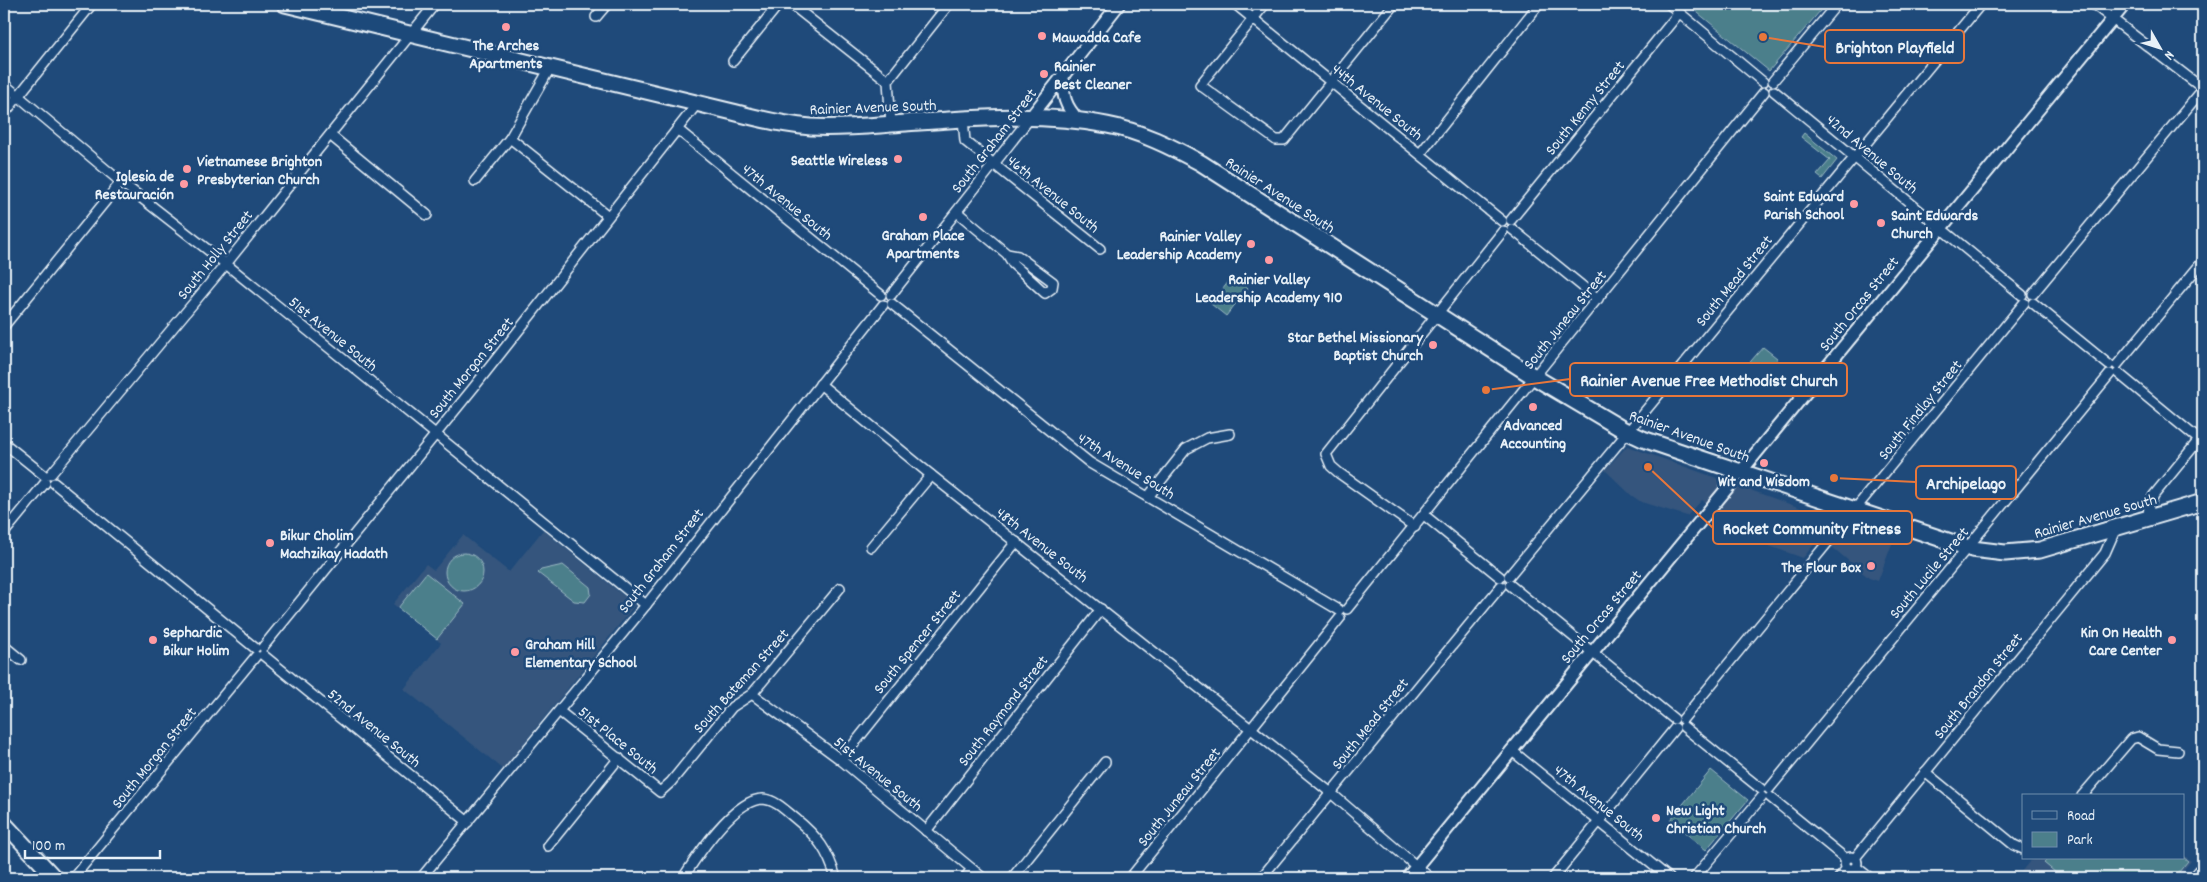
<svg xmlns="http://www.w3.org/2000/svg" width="2207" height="882" viewBox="0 0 2207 882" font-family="Dekko,sans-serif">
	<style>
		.built { fill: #34557d }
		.green { fill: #4c7f8b; stroke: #9ab8c2 }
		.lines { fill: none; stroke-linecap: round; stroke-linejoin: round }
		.minor-casing { stroke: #e8f1f8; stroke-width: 12 }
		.tertiary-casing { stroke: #e8f1f8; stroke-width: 15 }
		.secondary-casing { stroke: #e8f1f8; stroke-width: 18 }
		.primary-casing { stroke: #e8f1f8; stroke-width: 19 }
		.minor { stroke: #1f4a7a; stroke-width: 9 }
		.tertiary { stroke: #1f4a7a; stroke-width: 11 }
		.secondary { stroke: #1f4a7a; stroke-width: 14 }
		.primary { stroke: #1f4a7a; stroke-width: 15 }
		.poi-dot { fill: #ff9aa2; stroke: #1f4a7a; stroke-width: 2 }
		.labels { text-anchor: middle; stroke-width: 5; stroke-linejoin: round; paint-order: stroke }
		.poi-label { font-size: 16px; font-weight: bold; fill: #e8f1f8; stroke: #1f4a7a; text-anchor: start }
		.street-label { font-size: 16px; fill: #e8f1f8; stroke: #1f4a7a }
		.leader { fill: none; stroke: #e8773b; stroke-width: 2 }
		.callout-dot { fill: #e8773b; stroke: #1f4a7a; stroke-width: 2 }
		.callout { fill: #1f4a7a; stroke: #e8773b; stroke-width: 2 }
		.callout-label { font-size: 18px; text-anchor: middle; font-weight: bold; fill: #e8f1f8 }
	</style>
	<rect width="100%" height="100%" fill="#1f4a7a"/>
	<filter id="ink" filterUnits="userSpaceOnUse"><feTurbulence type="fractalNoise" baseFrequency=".02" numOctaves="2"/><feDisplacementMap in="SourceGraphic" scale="10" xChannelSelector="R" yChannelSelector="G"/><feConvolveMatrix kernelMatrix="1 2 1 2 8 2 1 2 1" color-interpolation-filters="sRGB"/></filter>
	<g filter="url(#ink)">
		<g class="built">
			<polygon points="1627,446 1893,541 1878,581 1869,578 1820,537 1803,558 1755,541 1702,500 1687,516 1641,502 1631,495 1605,470"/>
			<polygon points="543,530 635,605 503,769 404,689 441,643 393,604 426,564 434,570 463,535 509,572"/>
			<polygon points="2183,855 2191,861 2177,878 2016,878 2030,861 2037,858 2183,858"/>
		</g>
		<g class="green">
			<polygon points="1687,4 1826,4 1769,71"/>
			<polygon points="1804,133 1837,160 1822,179 1817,175 1830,160 1801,137"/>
			<polygon points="1233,276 1248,288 1226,316 1211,304"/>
			<polygon points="1763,347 1777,358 1777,365 1763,382 1745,368"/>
			<circle cx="464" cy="572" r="19"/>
			<polygon points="563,565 590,587 591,594 585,602 574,601 538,573 541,570"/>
			<polygon points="426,573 465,604 437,639 398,608"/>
			<polygon points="1711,770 1748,800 1706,850 1670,820"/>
			<polygon points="2183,857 2188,861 2174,878 2062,878 2044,863 2048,858"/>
		</g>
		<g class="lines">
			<defs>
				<g id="minor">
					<polyline points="791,4 888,81"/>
					<polyline points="1235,4 1502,221"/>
					<polyline points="1265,4 1200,85 1276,140 1284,140 1394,4"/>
					<polyline points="1669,4 1763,82"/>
					<polyline points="2093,4 2197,84"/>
					<polyline points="596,17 607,4"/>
					<polyline points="733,61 779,4"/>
					<polyline points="1773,81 1837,4"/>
					<polyline points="4,84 121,182 226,264 646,605"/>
					<polyline points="1774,91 2022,295"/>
					<polyline points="4,114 92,4"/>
					<polyline points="963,119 965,141 1100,249"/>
					<polyline points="891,124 888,81 949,4"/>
					<polyline points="677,129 881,295"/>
					<polyline points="330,135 427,215"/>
					<polyline points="510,138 608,216"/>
					<polyline points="1420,154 1539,4"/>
					<polyline points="475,181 510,138 550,68"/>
					<polyline points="957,212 1007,254 1018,256 1053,282 1052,288 1045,293 1013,264 1007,254"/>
					<polyline points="1511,220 1679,13"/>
					<polyline points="1512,229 1598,299"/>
					<polyline points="2033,294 2199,94"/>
					<polyline points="891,295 1030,118"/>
					<polyline points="2033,303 2109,365"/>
					<polyline points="892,304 1090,463 1339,610"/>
					<polyline points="4,326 121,182"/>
					<polyline points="2117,365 2203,261"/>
					<polyline points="2118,373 2203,443"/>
					<polyline points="820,384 931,475 1247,726"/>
					<polyline points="4,443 45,476"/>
					<polyline points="51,474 226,264 435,4"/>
					<polyline points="54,483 255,648"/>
					<polyline points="1148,497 1186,449 1207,438 1230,434"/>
					<polyline points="1424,515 1500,577"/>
					<polyline points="2148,518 2149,505 2154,495 2203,435"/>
					<polyline points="1415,527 1339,473 1331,466 1326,454 1503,231"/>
					<polyline points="4,533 45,483"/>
					<polyline points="871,547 931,475"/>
					<polyline points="1509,576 1981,4"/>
					<polyline points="1510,585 1674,719"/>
					<polyline points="1347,609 1764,92"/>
					<polyline points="4,646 21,660"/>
					<polyline points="263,647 474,387 697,104"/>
					<polyline points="263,655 468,822"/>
					<polyline points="752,694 841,760 983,878"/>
					<polyline points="559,711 660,792 671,782 732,707 752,694 840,588"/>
					<polyline points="1683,719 2024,303"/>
					<polyline points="1254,725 1340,618"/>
					<polyline points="1684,727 1761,789"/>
					<polyline points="1254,731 1331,793 1430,878"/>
					<polyline points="1511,750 1669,878"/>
					<polyline points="841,760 1016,542"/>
					<polyline points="1925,772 2014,845 2023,849"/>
					<polyline points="1769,789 2110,374"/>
					<polyline points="2082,796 2131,739 2138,737 2158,749 2178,751"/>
					<polyline points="1770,797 1846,859"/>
					<polyline points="926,831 1101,609"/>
					<polyline points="548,846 619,758"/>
					<circle cx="1851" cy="863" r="6"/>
					<polyline points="1855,858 2105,553 2116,528"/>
					<polyline points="1856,867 1870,878"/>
					<polyline points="73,878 256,656"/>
					<polyline points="421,878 646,605 883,305"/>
					<path d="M683 878C697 856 734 799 763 799 776 800 786 811 796 819 818 837 828 851 836 878"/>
					<polyline points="965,878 972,869"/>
					<polyline points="1012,878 1105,762"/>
					<polyline points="1130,878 1248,732"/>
					<polyline points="1261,878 1501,586"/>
					<polyline points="1553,878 1675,728"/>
					<polyline points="1694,878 1762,797"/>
					<polyline points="1839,878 1847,868"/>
					<polyline points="2193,878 2203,866"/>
				</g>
				<g id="tertiary">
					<path d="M1063 75C1063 97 1064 105 1079 121"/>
					<polyline points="1030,118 1119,4"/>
					<polyline points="1407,878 2125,4"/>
				</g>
				<polyline id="secondary" points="4,823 55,878"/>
				<path id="primary" d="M285 4 733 112C759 119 784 125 811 127 842 129 875 125 906 123 971 118 1042 112 1107 125 1140 131 1172 147 1201 163L1536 378 1622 429 1643 439 1699 458 1972 549 2005 553 2040 550 2203 502"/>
			</defs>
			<use href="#minor" class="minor-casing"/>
			<use href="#tertiary" class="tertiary-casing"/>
			<use href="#secondary" class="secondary-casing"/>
			<use href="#primary" class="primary-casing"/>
			<use href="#minor" class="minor"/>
			<use href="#tertiary" class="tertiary"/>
			<use href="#secondary" class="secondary"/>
			<use href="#primary" class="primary"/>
		</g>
	</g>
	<g class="poi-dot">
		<circle cx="506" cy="27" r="5"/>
		<circle cx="1042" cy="36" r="5"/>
		<circle cx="1044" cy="74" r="5"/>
		<circle cx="898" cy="159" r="5"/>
		<circle cx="187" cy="169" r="5"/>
		<circle cx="184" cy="184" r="5"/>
		<circle cx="1854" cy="204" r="5"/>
		<circle cx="923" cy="217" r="5"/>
		<circle cx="1881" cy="223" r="5"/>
		<circle cx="1251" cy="244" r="5"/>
		<circle cx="1269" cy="260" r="5"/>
		<circle cx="1433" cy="345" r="5"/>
		<circle cx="1533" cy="407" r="5"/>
		<circle cx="1764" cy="463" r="5"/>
		<circle cx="270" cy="543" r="5"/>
		<circle cx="1871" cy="566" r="5"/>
		<circle cx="153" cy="640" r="5"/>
		<circle cx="2172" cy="640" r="5"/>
		<circle cx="515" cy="652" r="5"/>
		<circle cx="1656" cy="818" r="5"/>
	</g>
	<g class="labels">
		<g class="poi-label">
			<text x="1052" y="42">Mawadda Cafe</text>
			<text x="506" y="50" text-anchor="middle">The Arches<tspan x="506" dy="18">Apartments</tspan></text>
			<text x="1054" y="71">Rainier<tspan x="1054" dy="18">Best Cleaner</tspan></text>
			<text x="888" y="165" text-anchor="end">Seattle Wireless</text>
			<text x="197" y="166">Vietnamese Brighton<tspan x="197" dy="18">Presbyterian Church</tspan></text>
			<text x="174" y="181" text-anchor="end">Iglesia de<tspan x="174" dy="18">Restauración</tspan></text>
			<text x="1844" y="201" text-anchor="end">Saint Edward<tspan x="1844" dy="18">Parish School</tspan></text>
			<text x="1891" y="220">Saint Edwards<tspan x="1891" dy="18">Church</tspan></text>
			<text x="923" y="240" text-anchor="middle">Graham Place<tspan x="923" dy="18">Apartments</tspan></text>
			<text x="1241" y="241" text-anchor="end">Rainier Valley<tspan x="1241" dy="18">Leadership Academy</tspan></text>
			<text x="1269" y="284" text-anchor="middle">Rainier Valley<tspan x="1269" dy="18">Leadership Academy 910</tspan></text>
			<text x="1423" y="342" text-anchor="end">Star Bethel Missionary<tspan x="1423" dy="18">Baptist Church</tspan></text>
			<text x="1533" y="430" text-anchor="middle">Advanced<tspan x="1533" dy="18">Accounting</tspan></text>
			<text x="1764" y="486" text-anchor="middle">Wit and Wisdom</text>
			<text x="280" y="540">Bikur Cholim<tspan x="280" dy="18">Machzikay Hadath</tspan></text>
			<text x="1861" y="572" text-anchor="end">The Flour Box</text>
			<text x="163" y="637">Sephardic<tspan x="163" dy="18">Bikur Holim</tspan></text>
			<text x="2162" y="637" text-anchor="end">Kin On Health<tspan x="2162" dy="18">Care Center</tspan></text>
			<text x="525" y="649">Graham Hill<tspan x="525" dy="18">Elementary School</tspan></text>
			<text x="1666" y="815">New Light<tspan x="1666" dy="18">Christian Church</tspan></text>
		</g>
		<g class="street-label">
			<text transform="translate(1378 101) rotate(39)" y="6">44th Avenue South</text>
			<text transform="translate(873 106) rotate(-2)" y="6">Rainier Avenue South</text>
			<text transform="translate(1584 107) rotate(-51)" y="6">South Kenny Street</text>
			<text transform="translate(993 140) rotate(-52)" y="6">South Graham Street</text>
			<text transform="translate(1873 153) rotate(40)" y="6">42nd Avenue South</text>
			<text transform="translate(1054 193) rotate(39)" y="6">46th Avenue South</text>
			<text transform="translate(1281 194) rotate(33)" y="6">Rainier Avenue South</text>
			<text transform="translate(788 201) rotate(39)" y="6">47th Avenue South</text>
			<text transform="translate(214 254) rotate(-51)" y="6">South Holly Street</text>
			<text transform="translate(1733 280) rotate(-51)" y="6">South Mead Street</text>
			<text transform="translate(1858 303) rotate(-51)" y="6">South Orcas Street</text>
			<text transform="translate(1564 319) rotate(-51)" y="6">South Juneau Street</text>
			<text transform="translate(334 333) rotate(39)" y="6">51st Avenue South</text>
			<text transform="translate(470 367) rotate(-51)" y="6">South Morgan Street</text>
			<text transform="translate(1919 409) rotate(-51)" y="6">South Findlay Street</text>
			<text transform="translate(1690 435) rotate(20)" y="6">Rainier Avenue South</text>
			<text transform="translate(1127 465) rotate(32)" y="6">47th Avenue South</text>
			<text transform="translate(2095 515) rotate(-16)" y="6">Rainier Avenue South</text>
			<text transform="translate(1043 544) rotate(38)" y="6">48th Avenue South</text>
			<text transform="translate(660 560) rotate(-52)" y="6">South Graham Street</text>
			<text transform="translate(1928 572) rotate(-50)" y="6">South Lucile Street</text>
			<text transform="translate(1600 616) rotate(-50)" y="6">South Orcas Street</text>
			<text transform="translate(916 641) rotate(-51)" y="6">South Spencer Street</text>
			<text transform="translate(740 680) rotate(-48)" y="6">South Bateman Street</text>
			<text transform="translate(1977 685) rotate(-51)" y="6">South Brandon Street</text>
			<text transform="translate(1002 710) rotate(-52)" y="6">South Raymond Street</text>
			<text transform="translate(1369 723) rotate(-51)" y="6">South Mead Street</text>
			<text transform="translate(375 727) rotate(39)" y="6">52nd Avenue South</text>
			<text transform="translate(619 739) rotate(39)" y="6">51st Place South</text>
			<text transform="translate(153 757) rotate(-51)" y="6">South Morgan Street</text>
			<text transform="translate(879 773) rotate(39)" y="6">51st Avenue South</text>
			<text transform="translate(1178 796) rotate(-51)" y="6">South Juneau Street</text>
			<text transform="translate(1600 802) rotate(39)" y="6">47th Avenue South</text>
		</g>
	</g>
	<path class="leader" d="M1763 37L1825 47M1486 390L1570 379M1834 478L1916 482M1648 467L1713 528"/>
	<g class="callout-dot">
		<circle cx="1763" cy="37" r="5"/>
		<circle cx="1486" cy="390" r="5"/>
		<circle cx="1834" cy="478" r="5"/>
		<circle cx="1648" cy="467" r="5"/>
	</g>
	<g class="callout">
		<rect x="1825" y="30" width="139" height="33" rx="5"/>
		<rect x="1570" y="363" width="277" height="33" rx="5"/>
		<rect x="1916" y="466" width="100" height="33" rx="5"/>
		<rect x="1713" y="511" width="199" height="33" rx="5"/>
	</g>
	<g class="callout-label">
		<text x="1895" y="53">Brighton Playfield</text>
		<text x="1709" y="386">Rainier Avenue Free Methodist Church</text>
		<text x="1966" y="489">Archipelago</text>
		<text x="1812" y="534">Rocket Community Fitness</text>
	</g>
	<rect width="2207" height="882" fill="none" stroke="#1f4a7a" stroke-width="20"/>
	<rect x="10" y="10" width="2187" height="862" fill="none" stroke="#e8f1f8" stroke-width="2" filter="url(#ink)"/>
	<rect x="2022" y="794" width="162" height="65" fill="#1f4a7a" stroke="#6f8dac"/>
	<rect x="2032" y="811" width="25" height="8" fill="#1f4a7a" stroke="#6f8dac"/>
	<text x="2067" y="820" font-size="15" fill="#e8f1f8">Road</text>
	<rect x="2032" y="832" width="25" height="15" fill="#4c7f8b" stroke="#6f8dac"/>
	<text x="2067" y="844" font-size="15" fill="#e8f1f8">Park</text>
	<g transform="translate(2160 48) rotate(129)" stroke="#1f4a7a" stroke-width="4" paint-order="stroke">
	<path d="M0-4L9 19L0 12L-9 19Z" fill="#e8f1f8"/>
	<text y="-8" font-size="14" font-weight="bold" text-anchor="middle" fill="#e8f1f8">N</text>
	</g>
	<path d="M25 850v8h135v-8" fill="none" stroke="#e8f1f8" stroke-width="2.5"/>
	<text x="32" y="850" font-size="15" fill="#e8f1f8" stroke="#1f4a7a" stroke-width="4" paint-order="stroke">100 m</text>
</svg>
